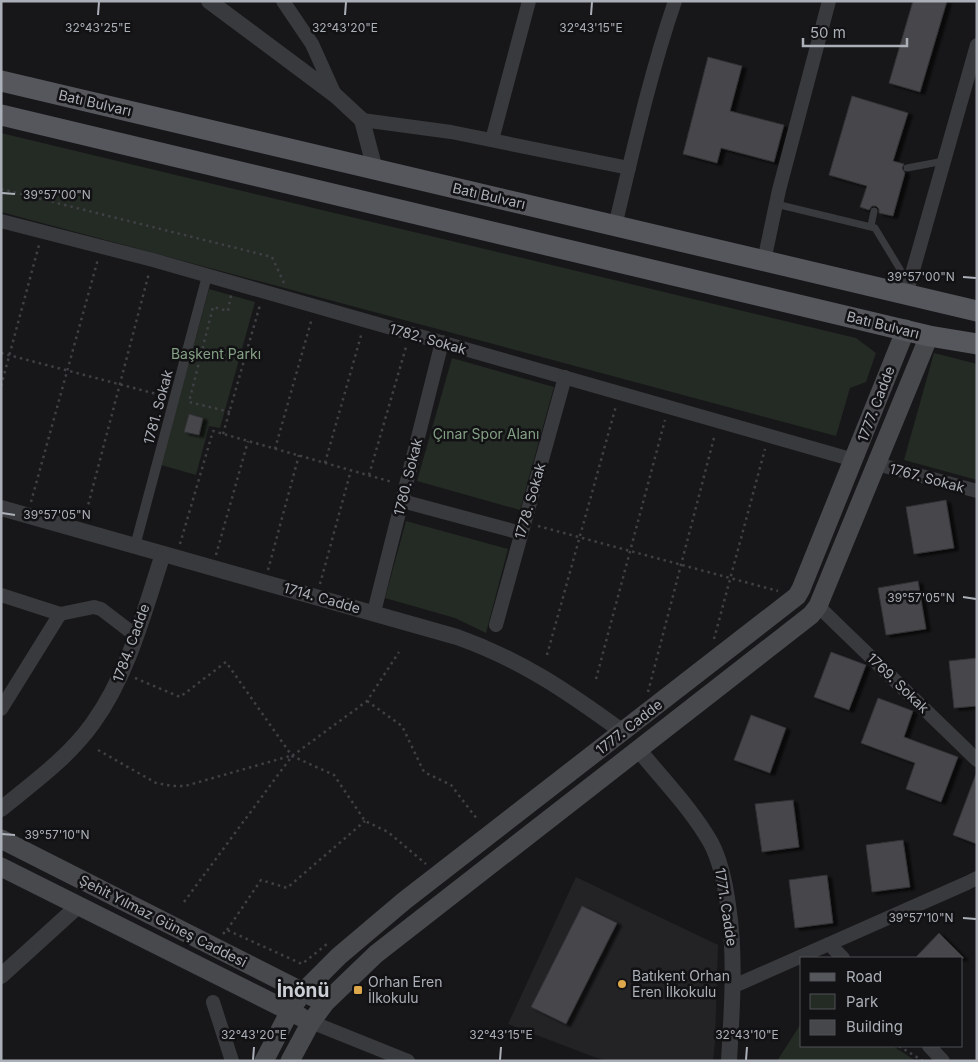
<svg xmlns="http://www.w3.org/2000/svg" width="978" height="1062" viewBox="0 0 978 1062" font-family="Inter,sans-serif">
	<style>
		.built { fill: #232326 }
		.green { fill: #242a24 }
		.building { fill: #46474b; stroke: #313235; filter: url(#shadow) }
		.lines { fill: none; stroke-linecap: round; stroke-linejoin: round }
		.path { stroke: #3f4044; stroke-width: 2.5; stroke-dasharray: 2.5 4; stroke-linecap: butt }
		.service { stroke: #393a3d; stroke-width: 7 }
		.pedestrian { stroke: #393a3d; stroke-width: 10 }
		.minor { stroke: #393a3d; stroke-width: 14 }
		.tertiary { stroke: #393a3d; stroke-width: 16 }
		.secondary { stroke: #47494d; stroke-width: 19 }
		.primary { stroke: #55575c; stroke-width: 21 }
		.ticks { fill: none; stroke: #abafb7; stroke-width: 2 }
		.poi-dot { fill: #dda74b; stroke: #121214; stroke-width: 2 }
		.labels { text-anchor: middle; stroke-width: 5; stroke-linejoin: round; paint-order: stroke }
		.street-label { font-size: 14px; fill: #abafb7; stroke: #121214 }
		.park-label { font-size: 14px; fill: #84a085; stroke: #121214 }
		.poi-label { font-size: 14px; fill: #abafb7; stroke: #121214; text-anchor: start }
		.district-label { font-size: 19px; font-weight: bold; fill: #cbced4; stroke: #121214 }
		.ticks-label { font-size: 12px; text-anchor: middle; fill: #abafb7; stroke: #121214; stroke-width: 5; stroke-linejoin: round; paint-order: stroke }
	</style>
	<defs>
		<filter id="shadow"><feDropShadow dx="4.5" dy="2.5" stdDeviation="1" flood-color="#0009"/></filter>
	</defs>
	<rect width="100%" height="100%" fill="#171719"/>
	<polygon class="built" points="576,877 718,945 715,1042 713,1061 610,1061 594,1057 508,1024"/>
	<g class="green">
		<polygon points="1,133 856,338 876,353 866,382 850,388 836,436 1,212"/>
		<polygon points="209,289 255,302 220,428 209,426 196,475 161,465"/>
		<polygon points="934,353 977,364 977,480 904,460"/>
		<polygon points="452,358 554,387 520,510 417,481"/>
		<polygon points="406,521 508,549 486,633 455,618 385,598"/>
		<polygon points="802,1022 802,1046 893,1046 916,1061 777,1061"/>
	</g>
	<g class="building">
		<polygon points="913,1 947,1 920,92 889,83"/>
		<polygon points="708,57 742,66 730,111 784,125 774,162 721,148 717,163 683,154"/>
		<polygon points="852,96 908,113 893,161 904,164 902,168 905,173 893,216 879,213 879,209 876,206 872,206 869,210 860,207 867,186 829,175"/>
		<polygon points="189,414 203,418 199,435 184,432"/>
		<polygon points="946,500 954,548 914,554 906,507"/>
		<polygon points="918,581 926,629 886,635 878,588"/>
		<polygon points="831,652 866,665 849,710 814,697"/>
		<polygon points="977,658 977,706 954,708 949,661"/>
		<polygon points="878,698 913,711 904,737 958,757 941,802 906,789 915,763 861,743"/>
		<polygon points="751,715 786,728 770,773 734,760"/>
		<polygon points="976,774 977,774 977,844 953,835"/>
		<polygon points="793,800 799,847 762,852 755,804"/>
		<polygon points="903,840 910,887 872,892 866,845"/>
		<polygon points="827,875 833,923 795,928 789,880"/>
		<polygon points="582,906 617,923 566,1024 531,1007"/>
		<polygon points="939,933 964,958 915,958"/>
	</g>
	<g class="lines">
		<g class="path">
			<polyline points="1,189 272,257 284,283"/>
			<polyline points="1,353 164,396"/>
			<polyline points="1,386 39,245"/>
			<polyline points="230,412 189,402 213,307 228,311 231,295"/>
			<polyline points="223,434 260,305"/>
			<polyline points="275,449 312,318"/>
			<polyline points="325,463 362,332"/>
			<polyline points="369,475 406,347"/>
			<polyline points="31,502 98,259"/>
			<polyline points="85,517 149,273"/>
			<polyline points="538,526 778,591"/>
			<polyline points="180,544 213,431 392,482"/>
			<polyline points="216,555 248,441"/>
			<polyline points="268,570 299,455"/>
			<polyline points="320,584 351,470"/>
			<polyline points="714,639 765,449"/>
			<polyline points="547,655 616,406"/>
			<polyline points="135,678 180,697 226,662 292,756 334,775 365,821 388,832 426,864"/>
			<polyline points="596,679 665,420"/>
			<polyline points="648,692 715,434"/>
			<polyline points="367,701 402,726 424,772 451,785 477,819"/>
			<polyline points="98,750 156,783 172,786 185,786 290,756"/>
			<polyline points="184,902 292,756 367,701 399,652"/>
			<polyline points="227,930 261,880 287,888 365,821"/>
			<polyline points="223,934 227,930 302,964 327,944"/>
			<polyline points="899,1046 923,1061"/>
		</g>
		<g class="service">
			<polyline points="907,168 944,161"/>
			<polyline points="776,204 875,228 909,284"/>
			<polyline points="871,226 874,211"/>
		</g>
		<polyline class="pedestrian" points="135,546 207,276"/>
		<g class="minor">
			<polyline points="283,1 312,44 335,95"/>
			<polyline points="362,120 451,132 629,168"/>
			<polyline points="492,140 529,1"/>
			<polyline points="1,221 153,260 854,460"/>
			<path d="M615 226C633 151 650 74 675 1"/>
			<polyline points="764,261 779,190 829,1"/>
			<polyline points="906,295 977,45"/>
			<polyline points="877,464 977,491"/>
			<polyline points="402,501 521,533"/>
			<polyline points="1,595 60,614 94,607 101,609 135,635"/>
			<polyline points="818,606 977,760"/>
			<polyline points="374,612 442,342"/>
			<polyline points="496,625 565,377"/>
			<polyline points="1,709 60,614"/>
			<polyline points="829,944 843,958"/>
			<polyline points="734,986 967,883 977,878"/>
			<polyline points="213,1002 232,1061"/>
			<polyline points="311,1022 408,1061"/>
			<polyline points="929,1046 943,1061"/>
		</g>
		<g class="tertiary">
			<polyline points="209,1 335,95 362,120 373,162 373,169"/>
			<path d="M1 508 457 637C522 660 568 692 623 732"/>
			<path d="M638 749C662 779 692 809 711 843 721 862 725 883 728 905 736 957 732 1008 729 1061"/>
			<path d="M1 809C33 783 69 757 93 723 129 673 144 611 163 554"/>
			<polyline points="1,976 78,906"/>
		</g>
		<g class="secondary">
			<polyline points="1,839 315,998"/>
			<polyline points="1,867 301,1017"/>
			<polyline points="264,1061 290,1011 303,992 339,956 404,901 797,596 801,589 906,329"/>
			<polyline points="290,1061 311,1022 325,1003 376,954 811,615 818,606 929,336"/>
		</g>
		<g class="primary">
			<polyline points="1,81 977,311"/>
			<polyline points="1,115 929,336 977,344"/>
		</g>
	</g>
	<path class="ticks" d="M98 15 99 2M345 15 346 2M591 15 592 2M2 193 15 194M963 277 976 278M2 513 15 515M963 597 976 599M2 834 15 835M963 918 976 919M253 1060 254 1047M500 1060 501 1047M746 1060 747 1047"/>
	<g class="poi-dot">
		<circle cx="622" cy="984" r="5"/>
		<rect x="353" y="985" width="10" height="10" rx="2.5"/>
	</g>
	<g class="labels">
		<g class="street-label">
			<text transform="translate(95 103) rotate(13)" y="5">Batı Bulvarı</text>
			<text transform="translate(489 196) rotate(13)" y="5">Batı Bulvarı</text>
			<text transform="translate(883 325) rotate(14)" y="5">Batı Bulvarı</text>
			<text transform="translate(428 339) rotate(16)" y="5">1782. Sokak</text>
			<text transform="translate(876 404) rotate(-69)" y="5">1777. Cadde</text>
			<text transform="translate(158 407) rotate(-75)" y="5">1781. Sokak</text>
			<text transform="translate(408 477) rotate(-76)" y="5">1780. Sokak</text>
			<text transform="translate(927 478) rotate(15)" y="5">1767. Sokak</text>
			<text transform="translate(530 501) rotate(-74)" y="5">1778. Sokak</text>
			<text transform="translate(322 598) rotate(16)" y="5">1714. Cadde</text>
			<text transform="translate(131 643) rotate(-70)" y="5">1784. Cadde</text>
			<text transform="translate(898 683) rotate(44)" y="5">1769. Sokak</text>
			<text transform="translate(629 727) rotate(-38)" y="5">1777. Cadde</text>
			<text transform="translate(726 907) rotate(81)" y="5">1771. Cadde</text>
			<text transform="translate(163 921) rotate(27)" y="5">Şehit Yılmaz Güneş Caddesi</text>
		</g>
		<g class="park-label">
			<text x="216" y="359">Başkent Parkı</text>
			<text x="486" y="439">Çınar Spor Alanı</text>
		</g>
		<g class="poi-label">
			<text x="632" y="981">Batıkent Orhan<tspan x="632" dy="16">Eren İlkokulu</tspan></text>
			<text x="368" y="987">Orhan Eren<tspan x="368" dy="16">İlkokulu</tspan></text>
		</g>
		<g class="district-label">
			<text x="303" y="997">İnönü</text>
		</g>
	</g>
	<g class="ticks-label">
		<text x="98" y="32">32°43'25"E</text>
		<text x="345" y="32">32°43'20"E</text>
		<text x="591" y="32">32°43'15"E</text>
		<text x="57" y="199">39°57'00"N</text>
		<text x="921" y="281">39°57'00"N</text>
		<text x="57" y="519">39°57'05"N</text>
		<text x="921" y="602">39°57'05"N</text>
		<text x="57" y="839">39°57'10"N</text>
		<text x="921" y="922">39°57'10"N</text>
		<text x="254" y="1039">32°43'20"E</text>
		<text x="501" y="1039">32°43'15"E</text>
		<text x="747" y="1039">32°43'10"E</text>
	</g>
	<rect width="978" height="1062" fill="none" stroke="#abafb7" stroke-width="5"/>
	<rect x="800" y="957" width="162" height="90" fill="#121214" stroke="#4f5155"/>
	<rect x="810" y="973" width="25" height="8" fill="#55575c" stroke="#4f5155"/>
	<text x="846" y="982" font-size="15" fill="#abafb7">Road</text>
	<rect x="810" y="994" width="25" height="15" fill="#242a24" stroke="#4f5155"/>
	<text x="846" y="1007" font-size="15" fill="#abafb7">Park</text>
	<rect x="810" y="1020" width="25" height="15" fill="#46474b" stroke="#4f5155"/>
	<text x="846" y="1032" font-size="15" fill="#abafb7">Building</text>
	<path d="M803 38v8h104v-8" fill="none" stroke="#abafb7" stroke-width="2.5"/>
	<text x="810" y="38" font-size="15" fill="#abafb7" stroke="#121214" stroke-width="4" paint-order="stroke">50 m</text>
</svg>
